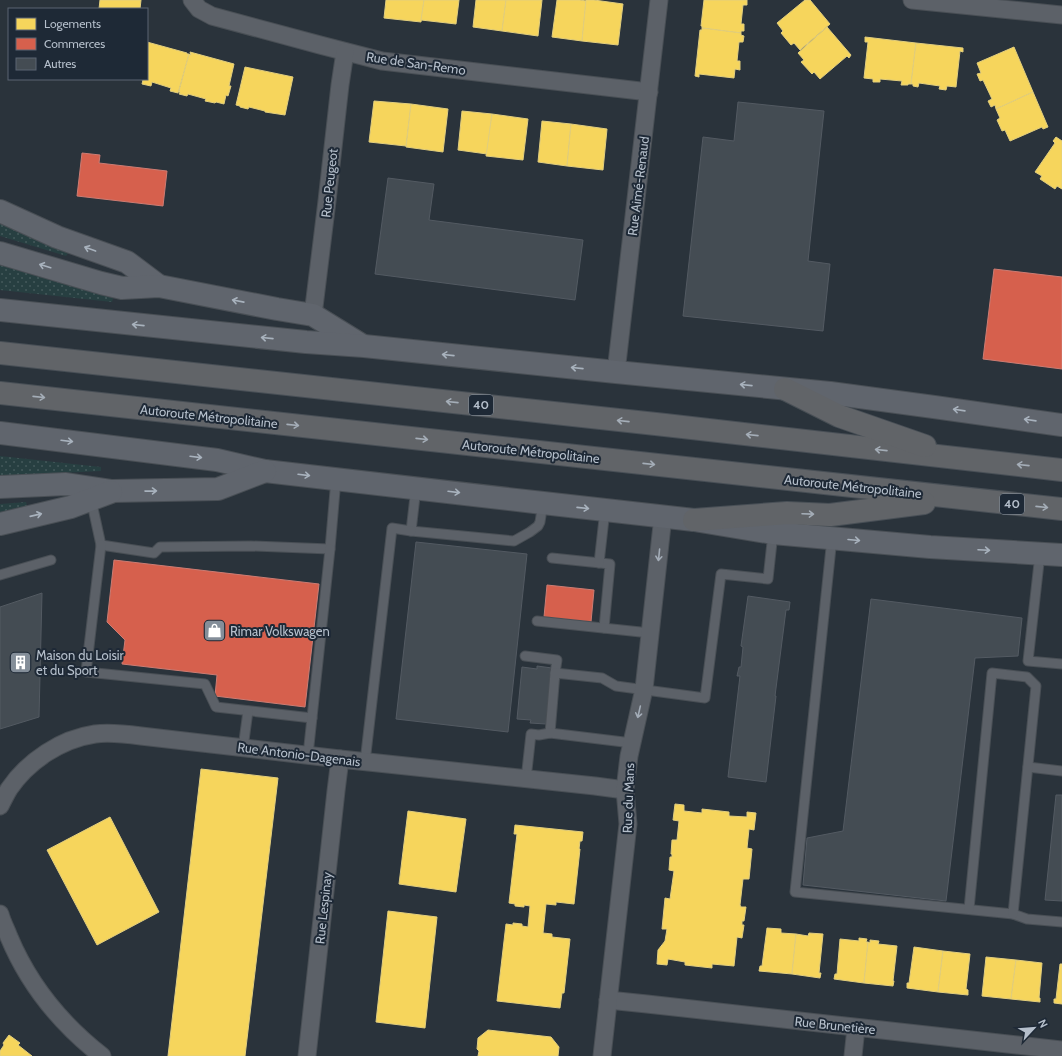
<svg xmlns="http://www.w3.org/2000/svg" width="1062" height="1056" viewBox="0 0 1062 1056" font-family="Cabin,sans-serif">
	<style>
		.grass { fill: url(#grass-dots) }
		.homes { fill: #f6d55c; stroke: #e2ce7d }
		.shops { fill: #d6604d; stroke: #cc7c73 }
		.building { fill: #444c53; stroke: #535a62 }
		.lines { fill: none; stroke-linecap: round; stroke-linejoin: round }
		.lane-casing { stroke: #494f55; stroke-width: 11 }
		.street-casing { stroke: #494f55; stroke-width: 19 }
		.secondary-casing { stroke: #494f55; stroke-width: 24 }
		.highway-casing { stroke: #484f56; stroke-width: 24 }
		.lane { stroke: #5c6168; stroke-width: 9 }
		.street { stroke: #5c6168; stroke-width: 17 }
		.secondary { stroke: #60656d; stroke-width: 22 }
		.highway { stroke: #616468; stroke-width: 22 }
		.oneway { stroke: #a8b2bd }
		.oneway2 { stroke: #a4adb7 }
		.oneway3 { stroke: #a3acb7 }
		.labels { text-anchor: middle; stroke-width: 4; stroke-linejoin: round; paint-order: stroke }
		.shield { fill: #1e2936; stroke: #88929e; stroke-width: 1 }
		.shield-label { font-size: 12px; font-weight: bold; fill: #b5bfcb }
		.street-label { font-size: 13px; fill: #b5bfcb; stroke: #1e2936 }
		.poi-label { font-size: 13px; fill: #b5bfcb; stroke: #1e2936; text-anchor: start }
	</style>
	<defs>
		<pattern id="grass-dots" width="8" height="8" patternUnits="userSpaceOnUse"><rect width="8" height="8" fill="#273f41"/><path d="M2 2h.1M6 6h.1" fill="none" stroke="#44595b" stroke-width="1.8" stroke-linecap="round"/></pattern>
	</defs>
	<rect width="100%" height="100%" fill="#2a333b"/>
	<g class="grass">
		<polygon points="0,222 69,252 66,256 0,236"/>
		<polygon points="0,265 113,298 112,302 0,290"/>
		<polygon points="0,456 101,467 101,471 0,476"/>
		<polygon points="26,502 27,506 0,513 0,504"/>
	</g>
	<g class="homes">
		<polygon points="100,0 141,0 140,9 99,9"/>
		<polygon points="386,0 424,0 421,22 384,18"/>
		<polygon points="424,0 459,0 456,24 421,20"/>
		<polygon points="476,0 506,0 502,31 473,27"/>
		<polygon points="506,0 542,0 538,36 502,31"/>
		<polygon points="557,0 580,0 586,1 582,41 552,37"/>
		<polygon points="586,0 594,0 623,4 618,45 582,41"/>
		<polygon points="704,0 747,0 747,5 743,5 741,24 744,24 744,31 741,31 741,33 702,28 702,26 701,26"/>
		<polygon points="805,0 810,0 830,24 800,50 794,43 791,45 781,33 783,31 777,23"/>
		<polygon points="827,27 851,55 849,58 847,56 820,79 814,72 812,74 801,62 804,60 798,53"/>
		<polygon points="702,28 741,33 741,35 744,36 743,42 739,42 737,61 740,61 740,70 735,69 734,78 699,74 699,77 695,76 700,30 702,30"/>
		<polygon points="865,37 916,43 911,84 908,84 908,85 901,85 902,81 880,79 880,82 873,82 873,79 864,78 868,42 865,42"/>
		<polygon points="147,42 187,53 187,54 189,54 178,93 170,91 171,88 152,82 151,86 142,84 143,80 139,79 147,79"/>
		<polygon points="916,43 963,48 963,52 960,51 956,87 947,86 946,90 939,89 940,86 919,83 918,87 913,86 913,84 911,84"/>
		<polygon points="1014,47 1033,92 996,109 995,105 991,107 988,101 992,99 983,80 980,81 977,74 981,73 977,63"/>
		<polygon points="190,52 234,64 229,86 231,86 228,96 226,95 224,104 216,102 215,103 205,101 206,99 188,94 187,96 179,94 180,92 179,91 189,54 191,55"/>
		<polygon points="245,67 293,77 285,115 265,112 265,111 249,107 248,109 240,107 240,106 236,105"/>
		<polygon points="1033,92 1048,127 1043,129 1042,127 1010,141 1005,130 1002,131 997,120 1000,118 996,109"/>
		<polygon points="374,101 411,104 406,146 369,142"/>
		<polygon points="411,104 448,109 443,152 406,147"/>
		<polygon points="462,111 492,114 487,154 458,150"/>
		<polygon points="492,114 528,119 523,160 486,156"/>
		<polygon points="542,121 571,124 567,166 538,162"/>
		<polygon points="571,124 607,129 603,170 567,166"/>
		<polygon points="1056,137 1062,141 1062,189 1057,186 1055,189 1040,179 1042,176 1035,172 1055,143 1053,141"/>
		<polygon points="201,769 278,778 245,1056 168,1056"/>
		<polygon points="675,804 684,805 684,811 702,813 702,809 729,812 729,816 747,817 747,812 756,813 754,830 749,829 747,848 752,849 749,879 743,879 740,905 741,907 746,907 744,921 742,921 742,925 744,925 742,938 737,937 734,966 712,964 712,968 685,965 685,962 668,959 667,965 657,964 658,950 665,941 667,929 662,929 665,898 670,899 674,871 669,870 670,857 672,857 672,854 671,854 672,840 677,840 679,821 673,820"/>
		<polygon points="408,811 466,819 456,892 399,884"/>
		<polygon points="110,817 159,912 97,945 47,850"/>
		<polygon points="515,825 583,832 582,841 580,841 579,849 580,849 574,904 556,902 556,905 546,904 543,933 552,934 552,937 570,939 564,993 562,993 560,1008 497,1001 506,924 513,925 513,923 522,924 522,926 528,927 530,906 524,905 524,907 515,906 515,904 509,903 517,834 514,834"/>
		<polygon points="388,911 437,917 425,1028 376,1022"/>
		<polygon points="767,928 781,929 781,933 796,934 792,974 759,971 760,966 762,966"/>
		<polygon points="809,933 823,934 819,973 821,973 820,978 792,974 796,934 808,936"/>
		<polygon points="859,938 867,939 866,942 868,942 864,983 834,979 835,974 837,974 840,939 859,941"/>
		<polygon points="870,940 879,941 878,944 897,946 893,981 894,981 893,986 864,983 868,942 870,943"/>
		<polygon points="914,947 943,951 938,992 907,988 907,983 909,983"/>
		<polygon points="943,951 970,954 966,989 968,990 968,995 938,992"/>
		<polygon points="986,957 1016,960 1011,999 982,996"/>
		<polygon points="1016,960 1042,963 1039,998 1040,998 1040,1002 1011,999"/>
		<polygon points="1060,964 1062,964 1062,1004 1054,1003 1054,999 1056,999"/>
		<polygon points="488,1030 551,1037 559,1047 558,1056 478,1056 479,1051 477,1049 478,1038"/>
		<polygon points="9,1035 20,1043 18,1045 32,1056 0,1056 0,1051 4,1045 3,1043"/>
	</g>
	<g class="shops">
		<polygon points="82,153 100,155 99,163 167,171 163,206 77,196"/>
		<polygon points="994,269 1062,277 1062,369 983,359"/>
		<polygon points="114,560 319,584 305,707 215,696 217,675 122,664 125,640 107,622"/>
		<polygon points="547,585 594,590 591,622 544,617"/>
	</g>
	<g class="building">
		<polygon points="738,102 824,111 808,261 830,264 823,331 683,316 703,137 734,141"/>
		<polygon points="388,178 434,184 429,220 583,240 575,300 375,274"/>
		<polygon points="416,542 527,554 508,732 396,719"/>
		<polygon points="42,593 39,717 0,729 0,607"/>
		<polygon points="748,596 790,602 789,610 786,610 775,696 776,696 766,782 728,777 740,676 737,676 739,667 741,667 743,647 741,646"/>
		<polygon points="871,599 1022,618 1018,656 975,658 946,901 803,885 807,838 843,831"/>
		<polygon points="537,666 552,668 546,724 530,723 531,720 517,719 522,667 537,669"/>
		<polygon points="1056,795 1062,795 1062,901 1045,900"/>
	</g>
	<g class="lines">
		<defs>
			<g id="lane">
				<polyline points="416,488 411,531 514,541 530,532 538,526 540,522 543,503"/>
				<polyline points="91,499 101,545 154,553 160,547 251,546 330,549 336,479"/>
				<polyline points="832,538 795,892 1013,914 1027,919 1062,922"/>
				<polyline points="101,545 86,672 205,684 216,707 312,718"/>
				<polyline points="1040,554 1028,661 1062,664"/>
				<polyline points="552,558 610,564 604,628"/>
				<polyline points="599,563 605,510"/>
				<polyline points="0,575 51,560"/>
				<polyline points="537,621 650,633"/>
				<polyline points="525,656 557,660 555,673"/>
				<polyline points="550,733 555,673 602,678 616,686 705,698 721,574 768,579 773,533"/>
				<polyline points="243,748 248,711"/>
				<polyline points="308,755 330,549"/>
				<polyline points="365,762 392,528 411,531"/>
				<polyline points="1028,767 1062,771"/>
				<polyline points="526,779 531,734 539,735 550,733 632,743"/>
				<polyline points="969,909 992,673 1027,677 1036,686 1013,914"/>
			</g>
			<g id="street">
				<polyline points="192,0 199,9 212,16 320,45 382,61 649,92"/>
				<polyline points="912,0 1062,15"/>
				<polyline points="313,315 327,201 340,85 345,52"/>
				<polyline points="616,372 659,0"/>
				<path d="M0 806C3 800 6 794 9 789 28 761 61 739 95 734 110 732 126 734 141 736L340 759 595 786 625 790"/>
				<path d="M0 914C2 922 6 929 9 937 29 985 61 1024 102 1056"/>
				<polyline points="608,1000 647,1004 1062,1050"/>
				<polyline points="307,1056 336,791 340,759"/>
				<polyline points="602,1056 628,824 625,790 629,756 644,689 663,516"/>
				<polyline points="853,1056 856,1028"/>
			</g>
			<g id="secondary">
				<polyline points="0,211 57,237 127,262 159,286"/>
				<polyline points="0,253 101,283 122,288 159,286 277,309 313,315 360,344"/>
				<polyline points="0,310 306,342 364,346 616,372 830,393 934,407 1062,425"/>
				<polyline points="0,433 217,460 265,471 543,503 694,520 773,533 930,547 1062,555"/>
				<polyline points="0,487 66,484 112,491 218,489 265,471"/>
				<polyline points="0,524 71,507 111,492"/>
			</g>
			<g id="highway">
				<polyline points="0,353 665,425 1062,470"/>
				<polyline points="785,389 839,416 925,446"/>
				<polyline points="0,393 1062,509"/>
				<polyline points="694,520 787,513 830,515 924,503"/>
			</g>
		</defs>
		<use href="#lane" class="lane-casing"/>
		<use href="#street" class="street-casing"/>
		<use href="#secondary" class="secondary-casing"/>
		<use href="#highway" class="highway-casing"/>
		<use href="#lane" class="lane"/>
		<use href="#street" class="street"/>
		<use href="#secondary" class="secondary"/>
		<use href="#highway" class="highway"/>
	</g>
	<defs><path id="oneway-shaft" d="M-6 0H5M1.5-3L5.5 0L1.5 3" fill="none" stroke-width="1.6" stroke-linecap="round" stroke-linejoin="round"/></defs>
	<g class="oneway">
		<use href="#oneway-shaft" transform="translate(90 249) rotate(-160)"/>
		<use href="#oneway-shaft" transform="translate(45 266) rotate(-163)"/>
		<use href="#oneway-shaft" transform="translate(238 301) rotate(-169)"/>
		<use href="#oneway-shaft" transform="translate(138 325) rotate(-174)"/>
		<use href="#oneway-shaft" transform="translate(267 338) rotate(-174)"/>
		<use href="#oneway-shaft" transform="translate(448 355) rotate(-174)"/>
		<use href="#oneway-shaft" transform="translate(577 368) rotate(-174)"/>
		<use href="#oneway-shaft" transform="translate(746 385) rotate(-174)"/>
		<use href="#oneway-shaft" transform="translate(959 410) rotate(-172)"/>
		<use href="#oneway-shaft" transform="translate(1030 420) rotate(-172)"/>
		<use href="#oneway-shaft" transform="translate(67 441) rotate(7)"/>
		<use href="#oneway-shaft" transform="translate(196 457) rotate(7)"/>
		<use href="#oneway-shaft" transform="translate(304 475) rotate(7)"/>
		<use href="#oneway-shaft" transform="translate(151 491) rotate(-1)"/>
		<use href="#oneway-shaft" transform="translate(454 492) rotate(7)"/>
		<use href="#oneway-shaft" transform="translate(583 508) rotate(6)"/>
		<use href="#oneway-shaft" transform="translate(36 515) rotate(-13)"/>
		<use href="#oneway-shaft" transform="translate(854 540) rotate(5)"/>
		<use href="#oneway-shaft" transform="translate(984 550) rotate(3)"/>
	</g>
	<g class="oneway2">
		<use href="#oneway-shaft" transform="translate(39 397) rotate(6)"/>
		<use href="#oneway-shaft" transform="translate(452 402) rotate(-174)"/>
		<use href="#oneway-shaft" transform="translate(623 421) rotate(-174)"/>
		<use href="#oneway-shaft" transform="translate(293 425) rotate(6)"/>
		<use href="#oneway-shaft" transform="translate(752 435) rotate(-174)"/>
		<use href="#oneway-shaft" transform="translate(422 439) rotate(6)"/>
		<use href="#oneway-shaft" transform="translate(881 450) rotate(-174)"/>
		<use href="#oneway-shaft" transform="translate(649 464) rotate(6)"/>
		<use href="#oneway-shaft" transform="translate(1023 465) rotate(-174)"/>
		<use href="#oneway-shaft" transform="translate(1042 507) rotate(6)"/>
		<use href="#oneway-shaft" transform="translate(808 514) rotate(2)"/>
	</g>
	<g class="oneway3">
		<use href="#oneway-shaft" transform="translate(659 555) rotate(96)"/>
		<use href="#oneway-shaft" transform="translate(639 712) rotate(103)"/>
	</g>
	<defs>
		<symbol id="shop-square" viewBox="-11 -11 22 22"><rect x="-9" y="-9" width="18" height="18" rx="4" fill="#848e99" stroke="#1e2936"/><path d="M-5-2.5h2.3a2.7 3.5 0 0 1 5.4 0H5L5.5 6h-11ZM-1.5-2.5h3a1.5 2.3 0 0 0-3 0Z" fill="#fff"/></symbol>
		<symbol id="building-square" viewBox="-11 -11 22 22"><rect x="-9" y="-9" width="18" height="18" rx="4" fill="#848e99" stroke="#1e2936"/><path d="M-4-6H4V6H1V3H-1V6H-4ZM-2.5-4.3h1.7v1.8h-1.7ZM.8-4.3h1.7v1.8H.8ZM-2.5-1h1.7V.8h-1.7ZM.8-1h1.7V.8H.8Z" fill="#fff"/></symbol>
	</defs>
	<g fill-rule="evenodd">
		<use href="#shop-square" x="202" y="618" width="25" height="25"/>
		<use href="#building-square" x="8" y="650" width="25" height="25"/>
	</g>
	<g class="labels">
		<g class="shield">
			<rect x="469" y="395" width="24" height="20" rx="3"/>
			<rect x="1000" y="494" width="24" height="20" rx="3"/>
		</g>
		<g class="shield-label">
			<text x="481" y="409">40</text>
			<text x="1012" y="508">40</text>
		</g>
		<g class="street-label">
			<text transform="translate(416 63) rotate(8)" y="5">Rue de San-Remo</text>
			<text transform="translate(329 183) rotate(-84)" y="5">Rue Peugeot</text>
			<text transform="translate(638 186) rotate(-83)" y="5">Rue Aimé-Renaud</text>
			<text transform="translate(209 416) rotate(6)" y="5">Autoroute Métropolitaine</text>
			<text transform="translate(531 451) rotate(6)" y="5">Autoroute Métropolitaine</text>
			<text transform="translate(853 486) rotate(6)" y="5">Autoroute Métropolitaine</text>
			<text transform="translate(299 754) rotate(7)" y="5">Rue Antonio-Dagenais</text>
			<text transform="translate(628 798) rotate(-88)" y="5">Rue du Mans</text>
			<text transform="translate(323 908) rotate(-84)" y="5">Rue Lespinay</text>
			<text transform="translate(835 1025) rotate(6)" y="5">Rue Brunetière</text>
		</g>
		<g class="poi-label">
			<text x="230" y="636">Rimar Volkswagen</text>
			<text x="36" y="660">Maison du Loisir<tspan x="36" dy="15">et du Sport</tspan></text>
		</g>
	</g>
	<rect x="8" y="8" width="140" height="72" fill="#1e2936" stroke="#5a6572"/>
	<rect x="16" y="18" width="20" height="12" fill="#f6d55c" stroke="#5a6572"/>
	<text x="44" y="28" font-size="12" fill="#b5bfcb">Logements</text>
	<rect x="16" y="38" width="20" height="12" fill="#d6604d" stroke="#5a6572"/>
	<text x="44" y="48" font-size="12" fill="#b5bfcb">Commerces</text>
	<rect x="16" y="58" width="20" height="12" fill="#444c53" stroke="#5a6572"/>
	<text x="44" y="68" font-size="12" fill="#b5bfcb">Autres</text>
	<g transform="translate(1034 1028) rotate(64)" stroke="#1e2936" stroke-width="3" paint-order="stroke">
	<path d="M0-3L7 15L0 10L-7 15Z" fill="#b5bfcb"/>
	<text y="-6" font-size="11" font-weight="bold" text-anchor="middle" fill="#b5bfcb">N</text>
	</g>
</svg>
